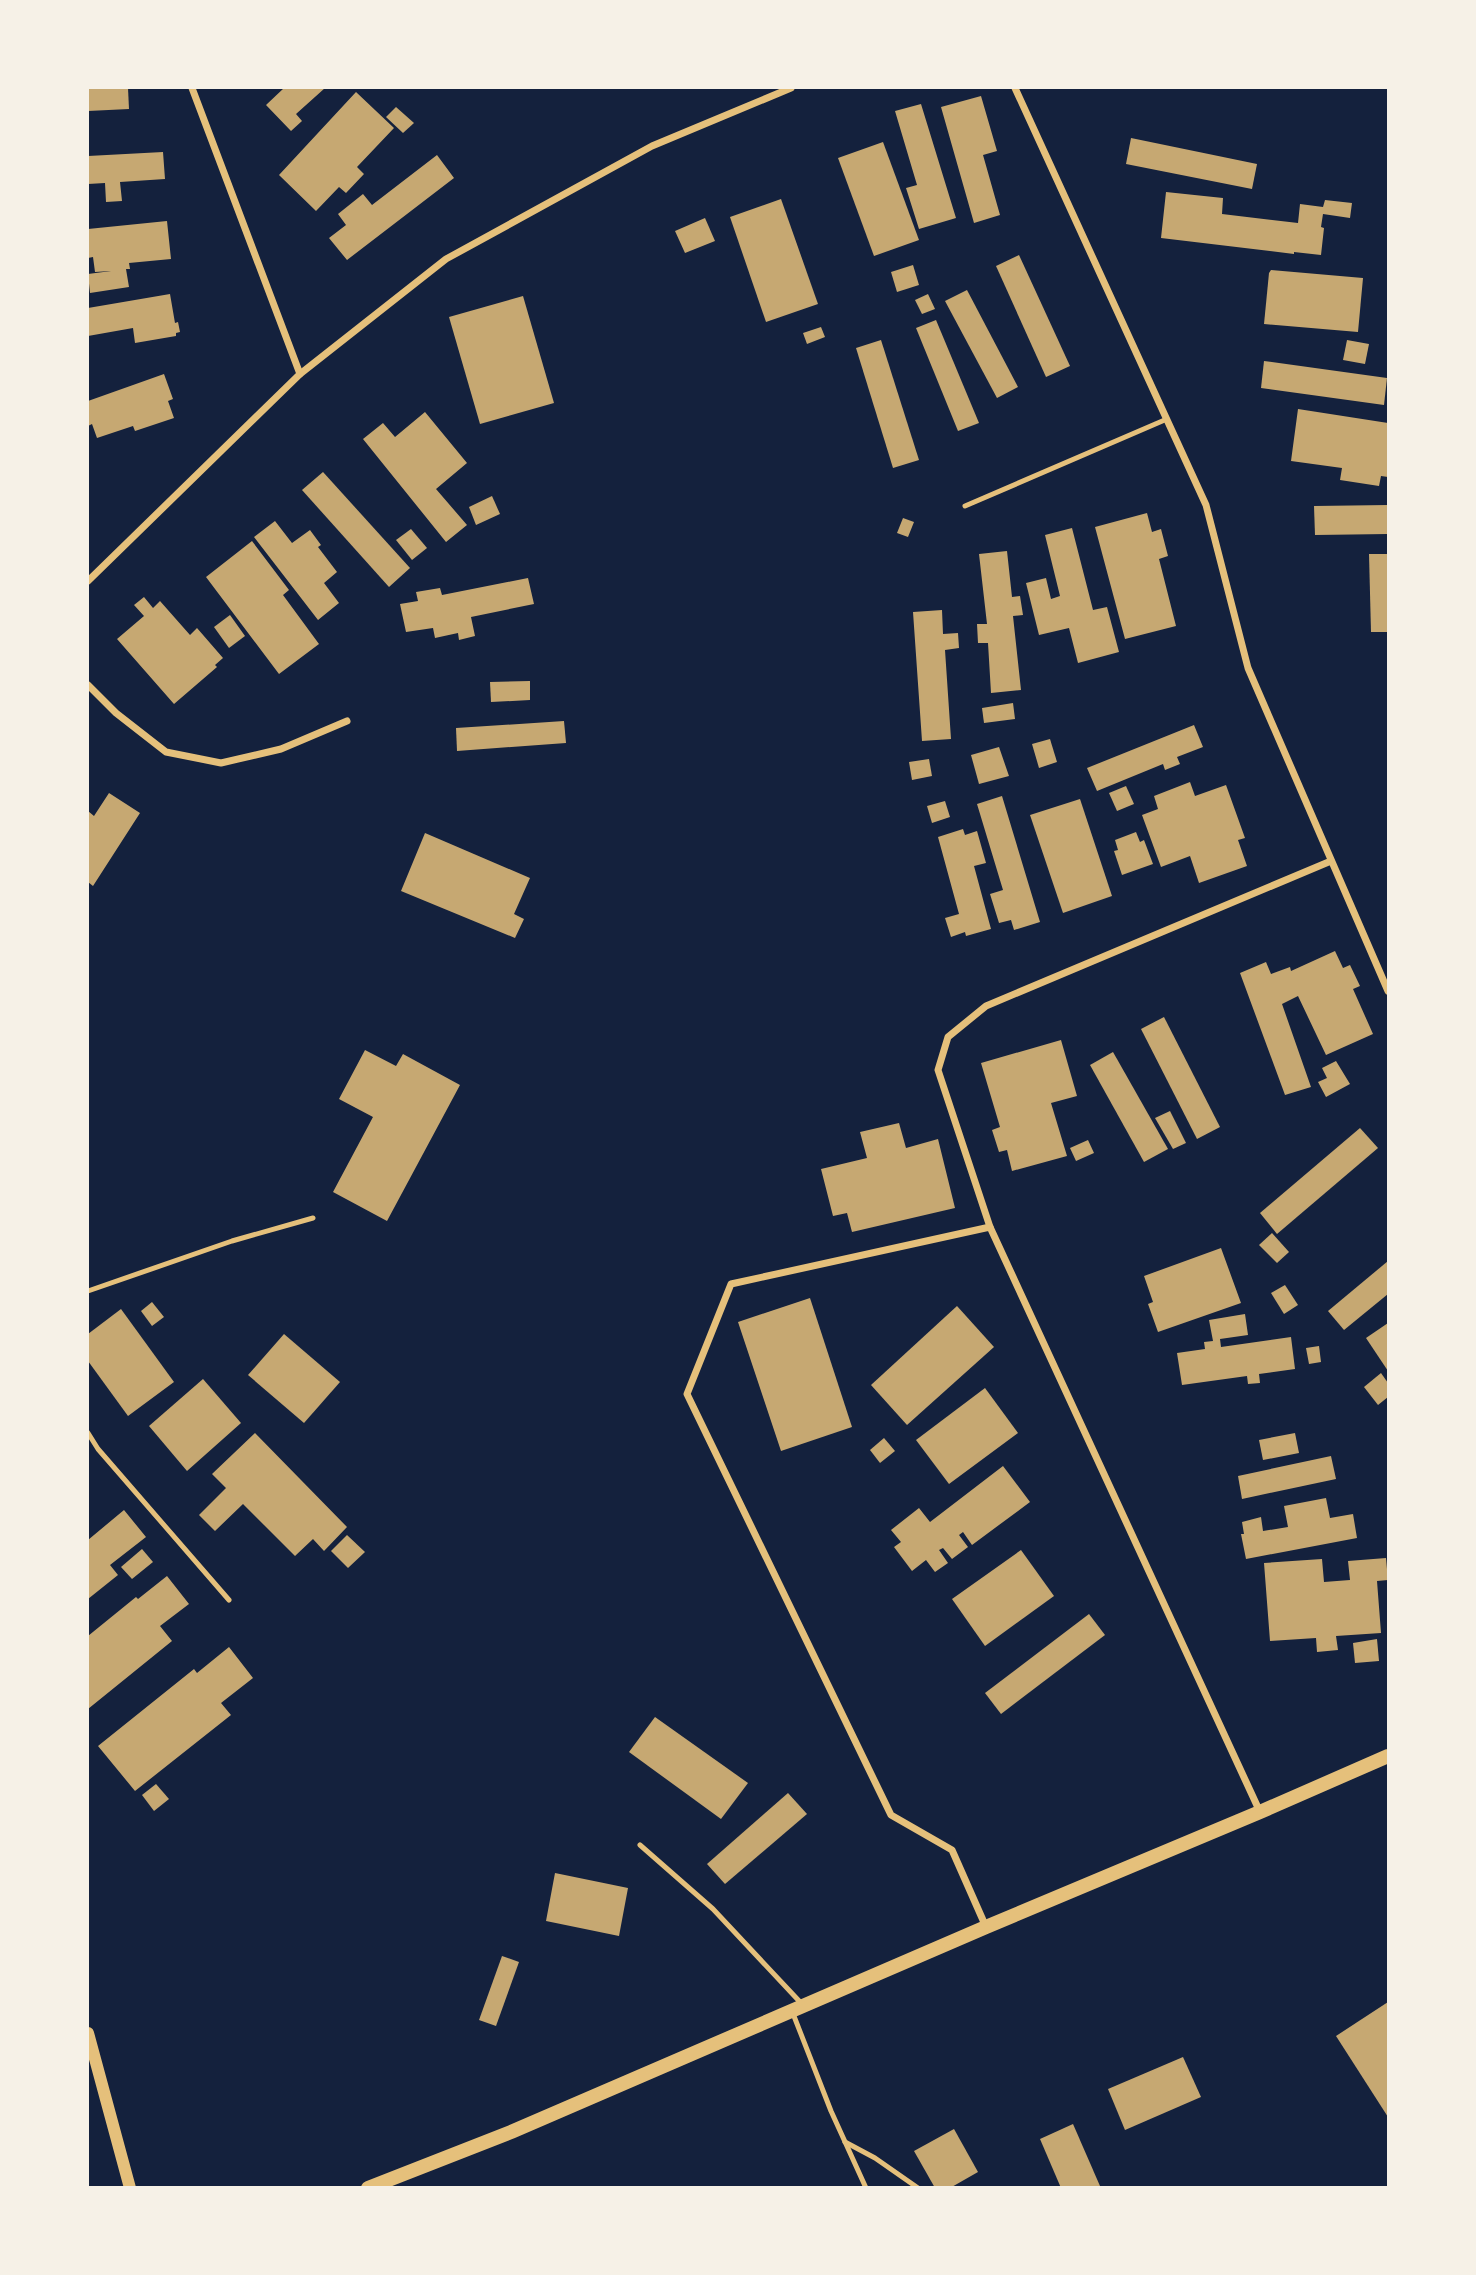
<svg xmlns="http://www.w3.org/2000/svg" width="1476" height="2275" viewBox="0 0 1476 2275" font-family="'Source Sans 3',sans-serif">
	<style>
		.building { fill: #c6a872 }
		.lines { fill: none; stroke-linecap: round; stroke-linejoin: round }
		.service { stroke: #e5c07b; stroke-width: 5 }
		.minor { stroke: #e5c07b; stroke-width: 7 }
		.tertiary { stroke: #e5c07b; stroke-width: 12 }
		.secondary { stroke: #e5c07b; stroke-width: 14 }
	</style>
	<rect width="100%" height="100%" fill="#14213d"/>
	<g class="building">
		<polygon points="88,88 128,88 129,109 88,111"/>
		<polygon points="284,88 325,88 296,114 302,121 291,131 266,105"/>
		<polygon points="356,92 394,128 357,167 364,174 346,193 339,187 316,211 279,175"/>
		<polygon points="981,96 997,151 983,155 1000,215 974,223 941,107"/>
		<polygon points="921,104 956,218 919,229 906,188 917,185 895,111"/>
		<polygon points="396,107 414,123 403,133 386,117"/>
		<polygon points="1131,138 1257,164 1252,189 1126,164"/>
		<polygon points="883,142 919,240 874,256 838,158"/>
		<polygon points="163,152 165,179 120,182 122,201 106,202 105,183 88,184 88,156"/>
		<polygon points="437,155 454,178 347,260 329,238 346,225 338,214 363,194 372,205"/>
		<polygon points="1166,192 1223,198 1222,214 1298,223 1300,204 1323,207 1325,200 1352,203 1350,218 1323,214 1321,227 1324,228 1321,255 1294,252 1294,254 1161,238"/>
		<polygon points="781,199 818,304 766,322 730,217"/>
		<polygon points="705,218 715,241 685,253 675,231"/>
		<polygon points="167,221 171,259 129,263 130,269 126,269 129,287 90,293 88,274 111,271 95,272 93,257 88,258 88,229"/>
		<polygon points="1019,255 1070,366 1046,377 996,266"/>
		<polygon points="913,265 919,285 897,292 891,272"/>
		<polygon points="1271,270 1363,278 1358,332 1264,324 1269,273"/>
		<polygon points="967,290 1018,387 997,398 945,301"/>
		<polygon points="170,294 175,323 178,322 180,332 176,333 176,336 135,343 133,328 88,336 88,308"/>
		<polygon points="928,294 935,309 922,314 915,300"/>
		<polygon points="523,296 554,403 480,424 449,317"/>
		<polygon points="936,320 979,423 958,431 916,328"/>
		<polygon points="821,327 825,337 807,344 803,333"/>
		<polygon points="881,340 919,460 893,468 856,348"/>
		<polygon points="1347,340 1369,344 1365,364 1343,360"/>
		<polygon points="1264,361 1387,378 1384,405 1261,388"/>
		<polygon points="164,374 173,399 168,401 174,418 135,431 133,426 97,438 92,424 88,426 88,401"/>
		<polygon points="1298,409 1388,423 1388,477 1381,476 1379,486 1340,480 1342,468 1291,461"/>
		<polygon points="425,412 467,463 436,489 467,525 446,542 363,439 383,423 395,437"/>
		<polygon points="323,472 410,568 389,587 302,490"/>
		<polygon points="492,496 500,514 476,525 469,507"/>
		<polygon points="1388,505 1388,534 1315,535 1314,506"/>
		<polygon points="1147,513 1152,532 1161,529 1168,556 1159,559 1176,626 1125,639 1095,527"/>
		<polygon points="903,518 914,522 908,537 897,533"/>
		<polygon points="275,521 292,543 310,530 321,545 318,547 337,572 324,583 339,603 318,620 254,537"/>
		<polygon points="1072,528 1093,610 1107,607 1119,652 1078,663 1069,628 1039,635 1026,583 1046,578 1051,599 1060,596 1045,535"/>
		<polygon points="411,529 427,548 412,560 396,540"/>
		<polygon points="252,541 289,590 283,595 319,644 279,674 206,577"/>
		<polygon points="1007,551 1012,597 1020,596 1023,615 1013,616 1021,690 991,693 988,643 978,643 977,624 987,624 979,554"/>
		<polygon points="1369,554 1388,554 1388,632 1371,632"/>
		<polygon points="528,578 534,604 471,617 475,636 459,640 458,633 435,638 433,628 406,632 400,604 418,601 416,592 440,588 442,595"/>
		<polygon points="144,597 153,608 160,601 190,635 197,628 223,658 215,665 217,667 174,704 117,639 144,616 134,605"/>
		<polygon points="942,610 943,634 958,633 959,648 945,650 951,739 922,741 913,612"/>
		<polygon points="230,615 245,636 229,648 214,627"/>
		<polygon points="530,681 530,700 491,702 490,682"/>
		<polygon points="1013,703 1015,719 984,723 982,708"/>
		<polygon points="564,721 566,743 457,751 456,728"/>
		<polygon points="1194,725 1203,747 1177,757 1180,764 1165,770 1163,764 1097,791 1087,768"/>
		<polygon points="1050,739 1057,762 1039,768 1032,744"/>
		<polygon points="999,747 1009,776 979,784 971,755"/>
		<polygon points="929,759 932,776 912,780 909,762"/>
		<polygon points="1190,782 1195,796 1226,785 1245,838 1238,840 1247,866 1199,883 1190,856 1161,867 1142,815 1158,809 1154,796"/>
		<polygon points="1126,786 1134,804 1117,811 1109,793"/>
		<polygon points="109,793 140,813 93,886 88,882 88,811 94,816"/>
		<polygon points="1002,796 1040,922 1014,930 1011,920 999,923 990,894 1003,890 977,804"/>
		<polygon points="1080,799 1112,896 1063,913 1030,815"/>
		<polygon points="945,801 950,817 932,823 927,806"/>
		<polygon points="963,829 965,835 977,831 986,863 974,866 991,929 966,936 965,932 951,937 945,918 959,914 938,837"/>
		<polygon points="1136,832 1140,842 1144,840 1153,864 1122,875 1114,851 1118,850 1115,840"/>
		<polygon points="425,833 530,878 514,914 524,919 515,938 401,891"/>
		<polygon points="1335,951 1343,968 1350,965 1360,986 1353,989 1373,1034 1326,1055 1298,996 1282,1004 1311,1087 1285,1095 1240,973 1266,962 1271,974 1290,967 1291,971"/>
		<polygon points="1164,1017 1220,1127 1197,1139 1141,1029"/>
		<polygon points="1061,1040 1077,1096 1051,1103 1067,1156 1012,1171 1007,1150 999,1152 992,1130 1000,1127 981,1063"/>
		<polygon points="365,1050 396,1066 403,1054 460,1085 387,1221 333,1192 373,1117 339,1099"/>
		<polygon points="1113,1052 1168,1149 1144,1162 1090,1065"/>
		<polygon points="1336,1061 1350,1084 1326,1097 1318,1082 1327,1078 1322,1068"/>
		<polygon points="1170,1111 1186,1143 1173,1149 1155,1118"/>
		<polygon points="899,1123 906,1148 938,1139 955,1208 852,1232 847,1213 833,1216 821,1169 867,1158 860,1132"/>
		<polygon points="1360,1128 1378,1148 1277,1234 1260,1213"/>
		<polygon points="1088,1140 1094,1153 1076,1161 1070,1148"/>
		<polygon points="1272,1233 1289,1252 1277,1263 1259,1245"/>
		<polygon points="1221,1248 1241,1303 1158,1332 1148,1304 1153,1302 1144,1276"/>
		<polygon points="1388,1261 1388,1294 1344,1330 1328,1311"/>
		<polygon points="1285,1285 1298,1305 1284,1314 1271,1293"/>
		<polygon points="810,1298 852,1427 781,1451 738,1322"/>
		<polygon points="152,1302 164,1317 152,1326 141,1311"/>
		<polygon points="957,1306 994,1347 907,1425 871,1385"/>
		<polygon points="121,1309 174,1382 128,1416 88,1361 88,1334"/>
		<polygon points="1245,1314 1248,1335 1220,1339 1221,1347 1291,1337 1295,1369 1259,1374 1260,1383 1248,1384 1247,1376 1182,1385 1177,1353 1205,1349 1204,1342 1213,1341 1209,1320"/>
		<polygon points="1388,1323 1388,1371 1366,1338"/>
		<polygon points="284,1334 340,1382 304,1423 248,1375"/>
		<polygon points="1319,1346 1321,1362 1309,1364 1306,1348"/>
		<polygon points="1381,1373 1388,1383 1388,1397 1378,1405 1364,1387"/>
		<polygon points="203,1379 241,1423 187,1471 149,1426"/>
		<polygon points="985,1388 1018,1433 949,1484 916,1440"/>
		<polygon points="255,1433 347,1527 324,1551 313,1539 295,1556 243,1504 215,1531 199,1515 226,1488 212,1474"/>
		<polygon points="1295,1433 1299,1453 1263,1460 1259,1440"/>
		<polygon points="884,1438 895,1451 880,1463 870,1450"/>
		<polygon points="1331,1456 1336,1479 1242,1499 1238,1476"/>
		<polygon points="1003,1466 1030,1502 972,1545 963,1532 959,1535 968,1547 952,1559 943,1548 939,1550 948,1563 935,1572 926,1560 912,1571 894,1547 901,1542 891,1530 919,1508 930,1522"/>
		<polygon points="1326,1498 1330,1518 1353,1514 1357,1538 1246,1559 1241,1534 1244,1534 1242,1522 1261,1517 1263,1531 1288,1527 1284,1506"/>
		<polygon points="124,1510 146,1537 110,1565 118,1575 88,1599 88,1540"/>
		<polygon points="347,1535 365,1552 348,1568 331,1551"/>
		<polygon points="142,1549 153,1562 132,1579 121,1567"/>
		<polygon points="1021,1550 1054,1596 985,1646 952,1599"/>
		<polygon points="1386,1558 1388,1580 1377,1581 1381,1633 1336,1636 1338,1650 1317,1652 1316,1638 1270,1641 1264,1563 1322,1559 1324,1582 1350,1580 1348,1561"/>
		<polygon points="167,1576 189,1604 160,1626 172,1641 88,1709 88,1636 136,1597 138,1599"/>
		<polygon points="1089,1614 1105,1635 1001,1714 985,1693"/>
		<polygon points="1377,1639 1379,1661 1355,1663 1353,1643"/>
		<polygon points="229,1647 253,1678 221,1703 231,1715 135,1791 98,1746 194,1669 197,1673"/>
		<polygon points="655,1717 748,1783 721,1819 629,1752"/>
		<polygon points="156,1784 169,1799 154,1811 142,1795"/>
		<polygon points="788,1793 807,1814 725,1884 707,1864"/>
		<polygon points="555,1873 628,1888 619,1936 546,1921"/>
		<polygon points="502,1956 519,1962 496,2026 479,2020"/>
		<polygon points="1388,2002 1388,2117 1336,2036"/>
		<polygon points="1183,2057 1201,2097 1125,2130 1108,2089"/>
		<polygon points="1073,2124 1100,2186 1097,2188 1061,2188 1040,2139"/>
		<polygon points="954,2129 978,2172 950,2188 935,2188 914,2151"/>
	</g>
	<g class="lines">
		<g class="service">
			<polyline points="965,506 1167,419"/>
			<polyline points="88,1291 232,1241 313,1218"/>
			<polyline points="88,1433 98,1449 229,1600"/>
			<polyline points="640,1845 713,1909 801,2003"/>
			<polyline points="792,2011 831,2111 866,2188"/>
			<polyline points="845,2142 875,2158 918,2188"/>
		</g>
		<g class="minor">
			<polyline points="1015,88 1206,505 1248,668 1388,991"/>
			<polyline points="300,374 446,259 652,146 791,88"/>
			<polyline points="88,581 300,374 192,88"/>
			<polyline points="88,685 116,713 166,752 221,763 281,749 347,721"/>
			<polyline points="990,1227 938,1070 948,1037 986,1006 1331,861"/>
			<polyline points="986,1927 952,1850 891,1815 687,1394 731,1284 990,1227 1260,1812"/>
		</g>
		<polyline class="tertiary" points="88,2033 130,2188"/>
		<polyline class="secondary" points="368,2188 511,2132 986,1927 1260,1812 1388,1756"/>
	</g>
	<rect width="1476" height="2275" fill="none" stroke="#f6f1e7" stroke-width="178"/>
</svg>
